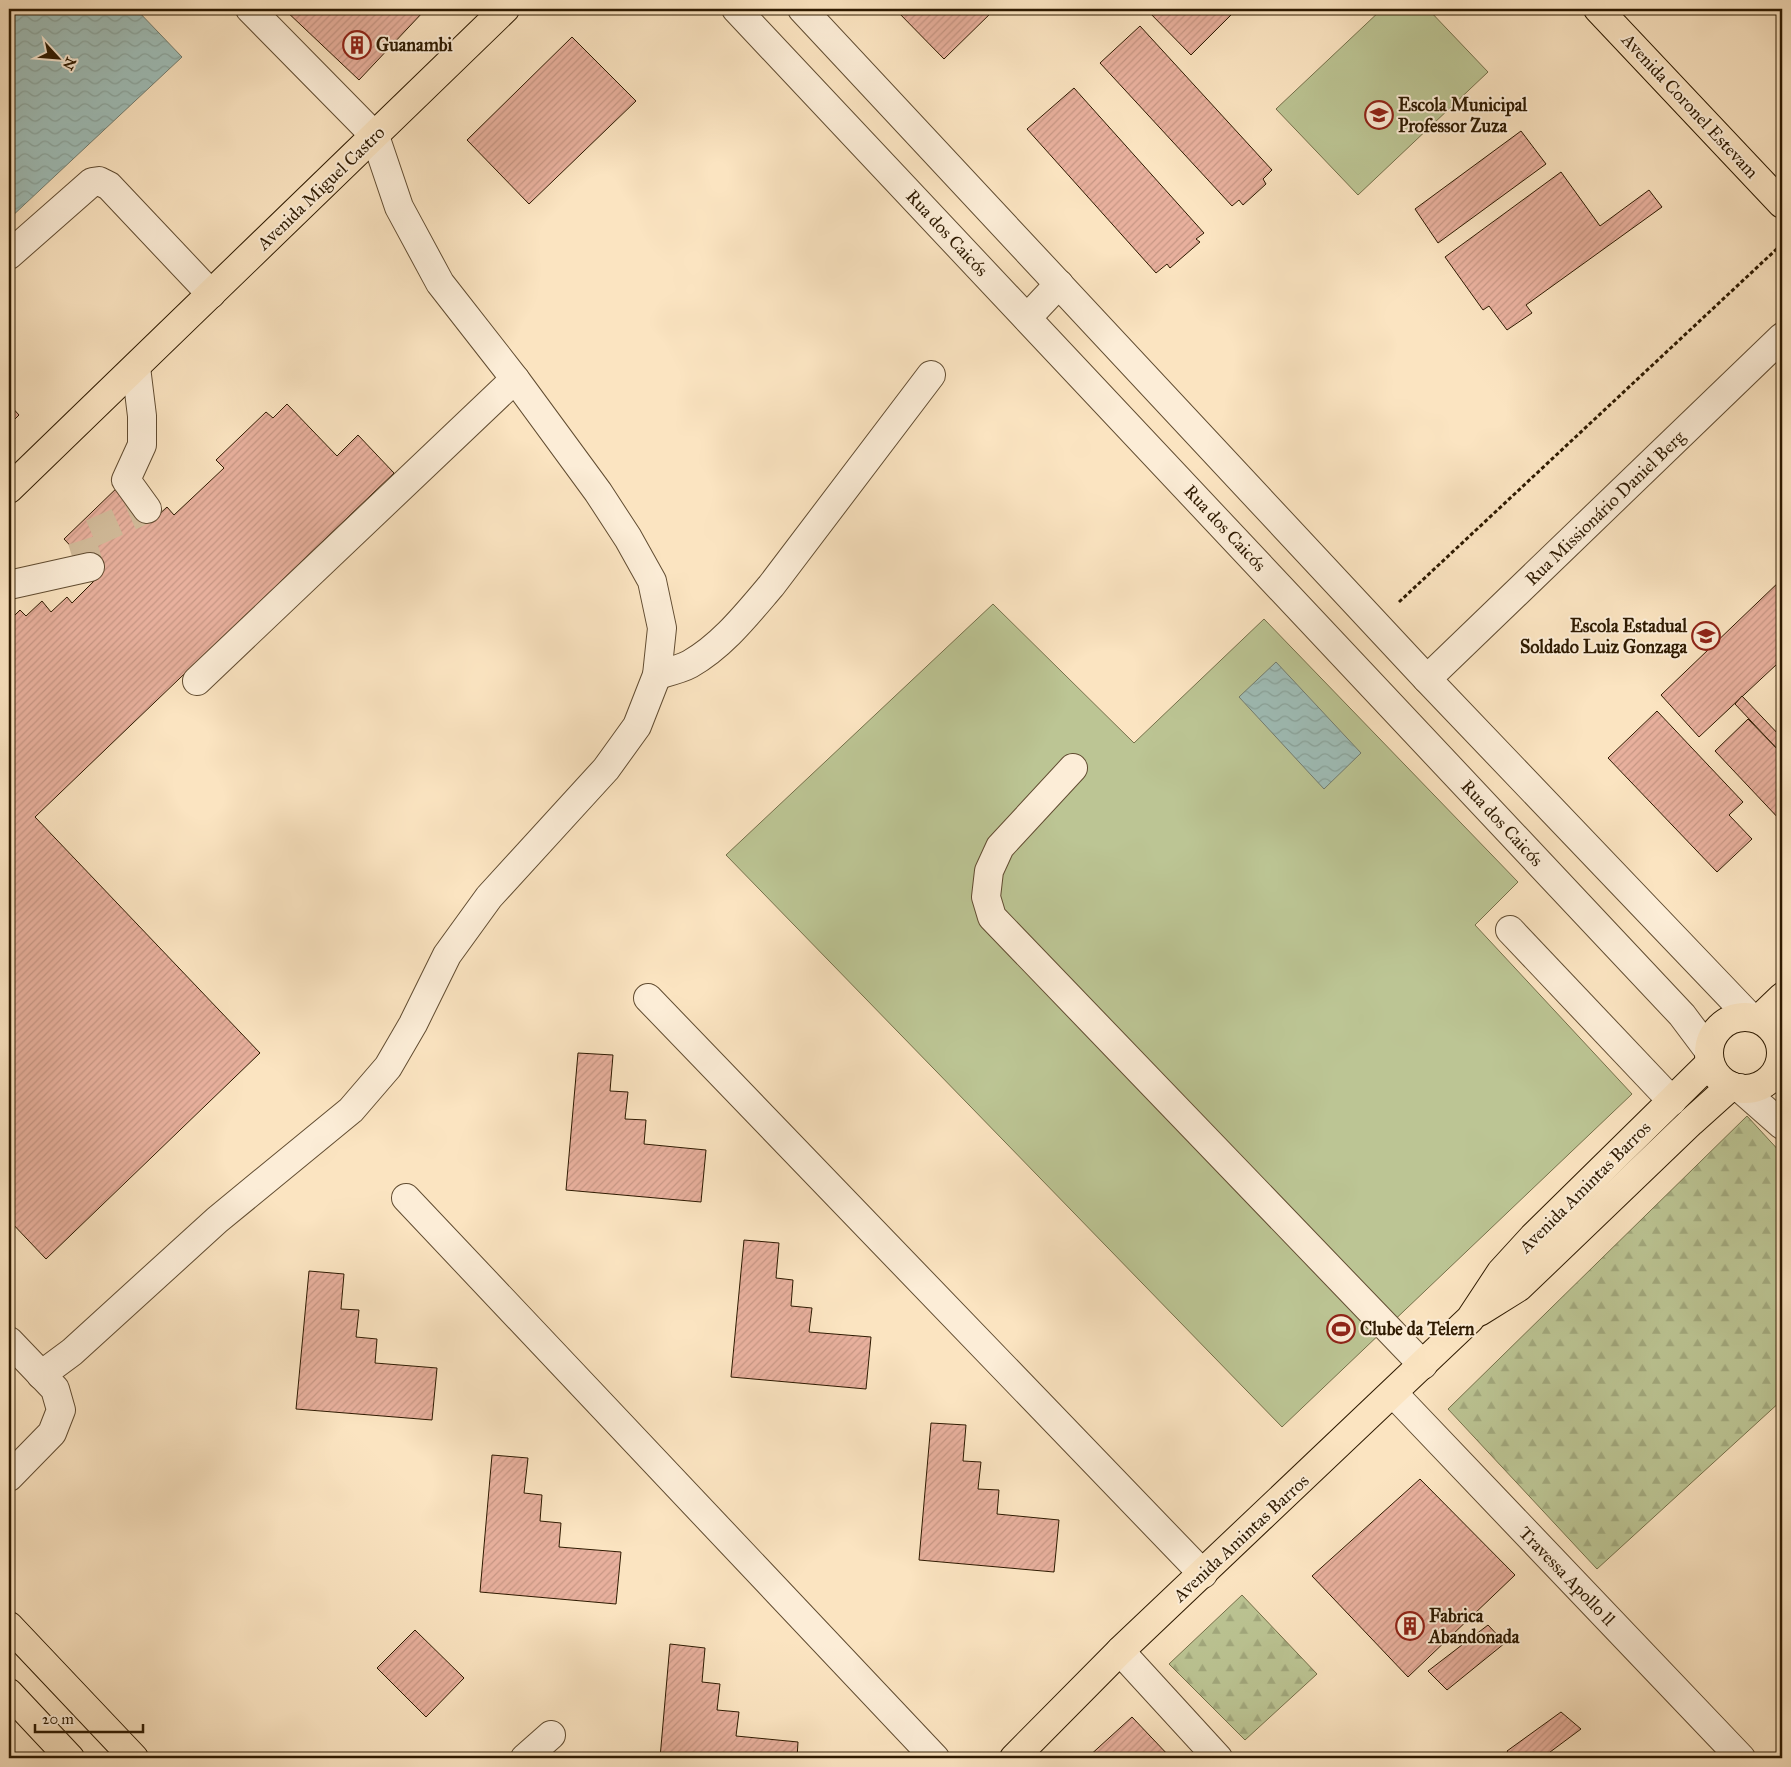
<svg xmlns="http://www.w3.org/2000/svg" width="1791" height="1767" viewBox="0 0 1791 1767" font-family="'IM FELL Great Primer',serif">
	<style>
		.forest { fill: url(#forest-firs); stroke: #75704a }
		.garden { fill: #bcc594; stroke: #75704a }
		.water { fill: url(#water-waves); stroke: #727c6f }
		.building { fill: url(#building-hatch); stroke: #2e1a01 }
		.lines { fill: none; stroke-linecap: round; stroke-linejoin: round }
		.minor-tunnel { stroke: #d2bc9b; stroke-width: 28; stroke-dasharray: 28 14; stroke-linecap: butt }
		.minor-casing { stroke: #614c31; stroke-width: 30 }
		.major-casing { stroke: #2e1a01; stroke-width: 30 }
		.path { stroke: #2e1a01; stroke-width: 3; stroke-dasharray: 4 2.5; stroke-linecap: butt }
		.minor { stroke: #fcedd7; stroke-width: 28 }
		.major { stroke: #fbe4c1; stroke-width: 28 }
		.labels { text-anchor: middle; stroke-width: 4; stroke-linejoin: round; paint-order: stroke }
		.poi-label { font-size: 18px; font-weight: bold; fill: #2e1a01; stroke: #fcedd7; text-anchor: start }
		.street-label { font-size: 18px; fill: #2e1a01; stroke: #fcedd7 }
	</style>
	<defs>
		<pattern id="forest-firs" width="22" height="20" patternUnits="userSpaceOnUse" patternTransform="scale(1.25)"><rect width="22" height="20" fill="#bcc594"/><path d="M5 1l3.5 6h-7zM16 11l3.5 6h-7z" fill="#a2a97e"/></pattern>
		<pattern id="water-waves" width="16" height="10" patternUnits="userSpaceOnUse" patternTransform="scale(1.25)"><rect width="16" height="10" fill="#9fbeb8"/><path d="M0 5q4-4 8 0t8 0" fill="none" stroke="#89a39c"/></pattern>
		<pattern id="building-hatch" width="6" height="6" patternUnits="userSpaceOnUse" patternTransform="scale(1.25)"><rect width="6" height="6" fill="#e8b09d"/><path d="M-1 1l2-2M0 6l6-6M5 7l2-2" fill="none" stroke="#c79785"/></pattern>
	</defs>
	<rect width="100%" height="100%" fill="#fbe4c1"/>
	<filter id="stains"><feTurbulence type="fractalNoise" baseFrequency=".004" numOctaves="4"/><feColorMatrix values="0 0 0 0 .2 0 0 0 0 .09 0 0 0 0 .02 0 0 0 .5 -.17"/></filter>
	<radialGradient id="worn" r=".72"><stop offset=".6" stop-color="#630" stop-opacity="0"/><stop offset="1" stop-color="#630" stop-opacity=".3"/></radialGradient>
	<g class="forest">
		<polygon points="1747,1116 1782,1154 1782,1400 1597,1569 1448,1409"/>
		<polygon points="1242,1595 1317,1674 1245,1740 1169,1664"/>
	</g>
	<g class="garden">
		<polygon points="1382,9 1428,9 1488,72 1358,195 1276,109"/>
		<polygon points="993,604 1134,743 1264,619 1518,882 1475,925 1632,1094 1282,1427 726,855"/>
	</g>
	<g class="water">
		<polygon points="9,9 136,9 182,57 9,219"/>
		<polygon points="1276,662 1361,753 1324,789 1239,697"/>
	</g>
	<g class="building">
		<polygon points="284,9 422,9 424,11 359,80"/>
		<polygon points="895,9 995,9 944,59"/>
		<polygon points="1146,9 1225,9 1231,15 1191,55"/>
		<polygon points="1140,26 1272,170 1263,179 1266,184 1243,205 1239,200 1232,206 1100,63"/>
		<polygon points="572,37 636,101 529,204 467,140"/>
		<polygon points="1074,88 1204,233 1196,239 1200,242 1170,268 1167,264 1156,273 1027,129"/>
		<polygon points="1521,131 1546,164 1438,243 1415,209"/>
		<polygon points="1561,172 1600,226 1649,190 1662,207 1526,305 1532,313 1507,330 1489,306 1483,310 1445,257"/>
		<polygon points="9,404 19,415 9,425"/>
		<polygon points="287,404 337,456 358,435 394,473 35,817 260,1053 46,1259 9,1220 9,621 20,610 26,616 42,601 51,612 67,597 72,603 99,576 64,539 122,483 155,518 167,507 174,515 224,468 216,460 266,412 273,418"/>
		<polygon points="1782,579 1782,670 1777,664 1699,737 1661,695"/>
		<polygon points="1742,696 1782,738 1782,754 1735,704"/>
		<polygon points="1657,711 1743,802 1729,815 1752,839 1717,872 1608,758"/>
		<polygon points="1748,719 1782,754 1782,822 1715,751"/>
		<polygon points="578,1053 613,1055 610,1091 628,1092 625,1119 646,1120 644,1144 706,1150 701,1202 566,1190"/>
		<polygon points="744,1240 779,1243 776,1278 793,1280 791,1306 812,1308 809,1332 871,1337 866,1389 731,1377"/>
		<polygon points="309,1271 344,1274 341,1309 359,1310 356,1337 377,1339 375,1363 437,1368 432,1420 296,1409"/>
		<polygon points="931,1423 966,1425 963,1461 981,1462 978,1489 999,1490 997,1514 1059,1520 1054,1572 919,1560"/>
		<polygon points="492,1455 528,1458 524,1493 542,1495 540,1521 561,1523 559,1547 621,1552 616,1604 480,1592"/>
		<polygon points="1420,1479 1515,1575 1408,1677 1312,1576"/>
		<polygon points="1488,1625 1505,1643 1447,1690 1428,1671"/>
		<polygon points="415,1630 464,1678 426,1717 377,1668"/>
		<polygon points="670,1644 705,1648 702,1682 720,1684 717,1710 739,1712 736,1736 798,1742 797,1758 660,1758"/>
		<polygon points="1561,1712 1581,1729 1542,1758 1512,1758 1507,1751"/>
		<polygon points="1132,1717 1171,1758 1087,1758"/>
	</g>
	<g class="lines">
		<polyline class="minor-tunnel" points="90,567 81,538 147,509"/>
		<defs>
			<g id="minor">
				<polyline points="736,9 1682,1015 1709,1051"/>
				<polyline points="802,9 1427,679 1749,1016"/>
				<polyline points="9,255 92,182 99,181 109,186 211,294"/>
				<polyline points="1027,318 1059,284"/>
				<polyline points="136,367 142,416 142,445 126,480 147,509"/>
				<polyline points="9,585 90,567"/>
				<path d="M657 675C668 672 681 669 690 664 723 645 747 614 771 586L931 375"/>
				<polyline points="1427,679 1782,337"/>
				<polyline points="197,681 515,379"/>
				<polyline points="1073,768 1000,847 989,871 986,897 992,917 1423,1365"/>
				<polyline points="1510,930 1672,1101"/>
				<polyline points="648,998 1203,1574"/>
				<polyline points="1781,1050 1782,1052"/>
				<polyline points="1740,1088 1782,1125"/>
				<polyline points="406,1198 935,1758"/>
				<polyline points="9,1341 55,1389 61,1410 52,1433 9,1477"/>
				<polyline points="41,1375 72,1352 217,1220 351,1110 388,1067 413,1024 447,955 489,897 606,769 637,726 657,675 662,628 652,581 628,538 598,492 515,379 440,283 399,207 375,136 250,9"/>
				<polyline points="1393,1393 1741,1758"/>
				<polyline points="1120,1651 1218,1758"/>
				<polyline points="525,1758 551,1735"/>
			</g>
			<g id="major">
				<polyline points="1598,9 1782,204"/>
				<polyline points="9,489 505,9"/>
				<circle cx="1745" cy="1053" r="36"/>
				<polyline points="1759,1019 1782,997"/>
				<polyline points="1479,1312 1519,1287 1691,1122 1731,1086"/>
				<polyline points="9,1626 134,1758"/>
				<polyline points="9,1693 70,1758"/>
				<polyline points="1014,1758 1120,1651 1470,1319 1501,1272 1533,1237 1710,1063"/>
			</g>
		</defs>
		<use href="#minor" class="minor-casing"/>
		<use href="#major" class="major-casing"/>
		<polyline class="path" points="1399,602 1782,244"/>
		<use href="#minor" class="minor"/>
		<use href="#major" class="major"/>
	</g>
	<defs>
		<symbol id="building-ring" viewBox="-11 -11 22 22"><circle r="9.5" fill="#fcedd7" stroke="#8f2418" stroke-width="1.5"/><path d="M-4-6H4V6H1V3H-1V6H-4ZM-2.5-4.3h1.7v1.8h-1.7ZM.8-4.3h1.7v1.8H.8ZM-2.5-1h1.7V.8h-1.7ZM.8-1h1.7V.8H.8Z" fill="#8f2418"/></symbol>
		<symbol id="school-ring" viewBox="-11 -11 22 22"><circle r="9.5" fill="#fcedd7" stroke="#8f2418" stroke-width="1.5"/><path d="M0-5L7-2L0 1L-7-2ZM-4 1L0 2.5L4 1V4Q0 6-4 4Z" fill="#8f2418"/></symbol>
		<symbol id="stadium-ring" viewBox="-11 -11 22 22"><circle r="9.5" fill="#fcedd7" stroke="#8f2418" stroke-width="1.5"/><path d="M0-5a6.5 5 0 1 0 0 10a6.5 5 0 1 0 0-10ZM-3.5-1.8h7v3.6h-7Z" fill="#8f2418"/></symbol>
	</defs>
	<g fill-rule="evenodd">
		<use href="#building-ring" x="341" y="29" width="32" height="32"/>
		<use href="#school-ring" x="1363" y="99" width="32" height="32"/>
		<use href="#school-ring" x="1690" y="620" width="32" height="32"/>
		<use href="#stadium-ring" x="1325" y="1313" width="32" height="32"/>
		<use href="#building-ring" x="1394" y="1610" width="32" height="32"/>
	</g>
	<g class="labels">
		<g class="poi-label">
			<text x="376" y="51">Guanambi</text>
			<text x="1398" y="111">Escola Municipal<tspan x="1398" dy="21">Professor Zuza</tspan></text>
			<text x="1687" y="632" text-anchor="end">Escola Estadual<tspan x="1687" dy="21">Soldado Luiz Gonzaga</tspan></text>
			<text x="1360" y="1335">Clube da Telern</text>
			<text x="1429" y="1622">Fabrica<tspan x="1429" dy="21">Abandonada</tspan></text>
		</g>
		<g class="street-label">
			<text transform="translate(1690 106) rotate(47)" y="6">Avenida Coronel Estevam</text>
			<text transform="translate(321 188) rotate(-44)" y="6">Avenida Miguel Castro</text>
			<text transform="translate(947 233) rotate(47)" y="6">Rua dos Caicós</text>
			<text transform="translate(1605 508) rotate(-44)" y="6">Rua Missionário Daniel Berg</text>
			<text transform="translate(1225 528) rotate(47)" y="6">Rua dos Caicós</text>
			<text transform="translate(1502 823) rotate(47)" y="6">Rua dos Caicós</text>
			<text transform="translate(1585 1187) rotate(-45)" y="6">Avenida Amintas Barros</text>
			<text transform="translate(1241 1538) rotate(-43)" y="6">Avenida Amintas Barros</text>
			<text transform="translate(1567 1576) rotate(46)" y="6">Travessa Apollo ll</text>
		</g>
	</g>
	<rect width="1791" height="1767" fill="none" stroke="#fbe4c1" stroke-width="30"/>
	<rect x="10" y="10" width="1771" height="1747" fill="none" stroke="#2e1a01" stroke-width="2.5"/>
	<rect x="15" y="15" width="1761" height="1737" fill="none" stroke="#2e1a01"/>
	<g transform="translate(58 58) rotate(116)" stroke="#fcedd7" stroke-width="4" paint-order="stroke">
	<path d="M0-4L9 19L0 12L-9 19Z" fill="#2e1a01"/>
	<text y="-8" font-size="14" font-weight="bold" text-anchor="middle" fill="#2e1a01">N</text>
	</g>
	<path d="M35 1724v8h108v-8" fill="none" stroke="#2e1a01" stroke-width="2.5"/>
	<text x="42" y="1724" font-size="15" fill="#2e1a01" stroke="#fcedd7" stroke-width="4" paint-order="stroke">20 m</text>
	<rect width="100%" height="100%" filter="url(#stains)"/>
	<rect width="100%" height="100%" fill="url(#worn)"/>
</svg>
